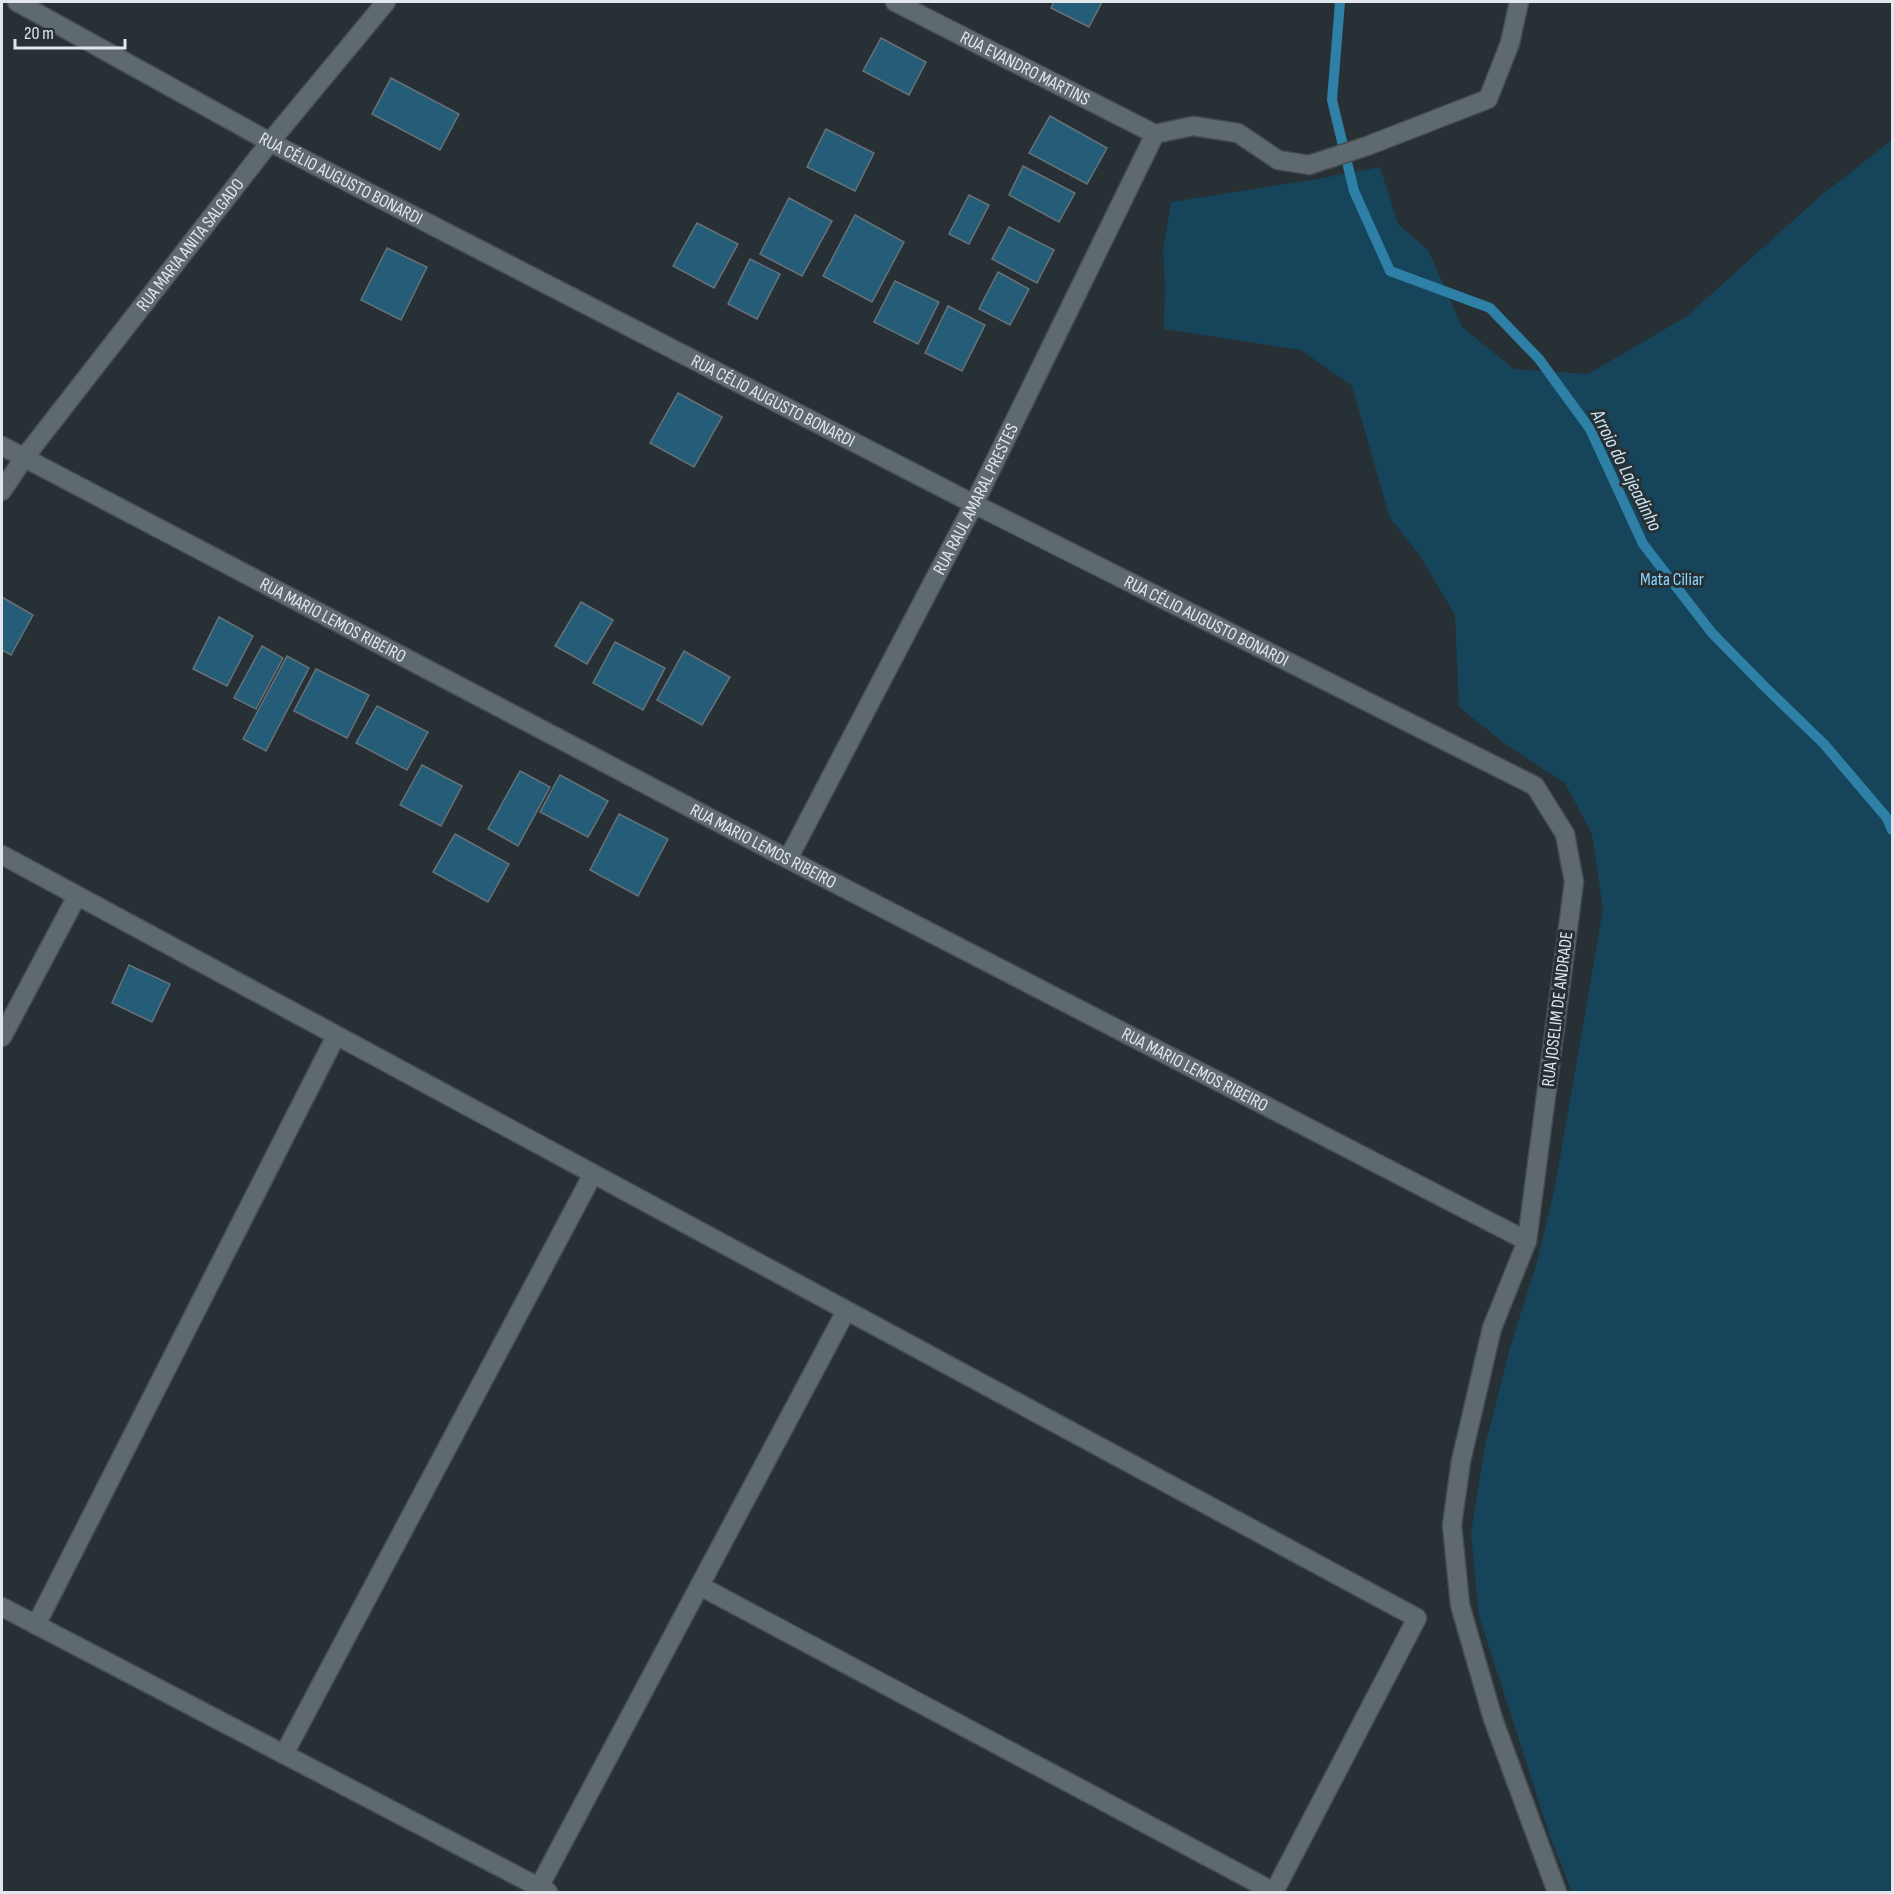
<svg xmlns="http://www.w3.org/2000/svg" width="1894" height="1894" viewBox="0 0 1894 1894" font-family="'Sofia Sans Condensed',sans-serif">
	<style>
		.green { fill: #16455b }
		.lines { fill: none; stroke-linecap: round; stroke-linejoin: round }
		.stream { stroke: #2e80a6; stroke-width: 10 }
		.building { fill: #255d79; stroke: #677278; stroke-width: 1.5 }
		.minor-casing { stroke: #464e52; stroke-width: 21 }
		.minor { stroke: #5f6a70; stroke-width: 18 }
		.labels { text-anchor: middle; stroke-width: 6; stroke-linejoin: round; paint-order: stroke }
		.street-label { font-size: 18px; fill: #e1e7ea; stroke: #263035 }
		.park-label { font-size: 18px; fill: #8bd4fb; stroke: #263035 }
		.water-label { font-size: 20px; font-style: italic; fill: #cde4f1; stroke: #263035 }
	</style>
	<rect width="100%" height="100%" fill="#263035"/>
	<polygon class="green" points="1892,140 1892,1892 1572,1892 1551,1839 1479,1616 1471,1533 1485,1446 1510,1348 1537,1262 1555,1187 1603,910 1592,834 1565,783 1508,746 1459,707 1455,615 1419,554 1390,518 1352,386 1301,350 1164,329 1165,283 1163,251 1171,202 1318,179 1380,167 1398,224 1428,250 1462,327 1514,369 1588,374 1686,317 1819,197"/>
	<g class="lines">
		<polyline class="stream" points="1340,2 1332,100 1354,191 1390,271 1490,308 1539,359 1590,429 1643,544 1712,633 1764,686 1824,744 1887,818 1892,830"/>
	</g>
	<g class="building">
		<polygon points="1054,2 1102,2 1089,27 1051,8"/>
		<polygon points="881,38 926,62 909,95 863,71"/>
		<polygon points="391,78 459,114 440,150 372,114"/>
		<polygon points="1050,116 1107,148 1087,184 1029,153"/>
		<polygon points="826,129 874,153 855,191 807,167"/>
		<polygon points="1023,166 1075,193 1059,222 1009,195"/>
		<polygon points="969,195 989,205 969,244 949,234"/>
		<polygon points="789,198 832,221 802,276 760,254"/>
		<polygon points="855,215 904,242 872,302 823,276"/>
		<polygon points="697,223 738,244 714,288 673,266"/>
		<polygon points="1009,227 1054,250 1037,283 992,259"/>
		<polygon points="387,248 427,267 401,320 361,300"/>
		<polygon points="750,259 780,274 757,319 728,304"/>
		<polygon points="998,272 1029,289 1010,325 979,309"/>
		<polygon points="895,281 939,302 918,344 874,322"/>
		<polygon points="948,306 985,325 962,371 925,353"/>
		<polygon points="678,393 722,417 694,467 650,443"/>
		<polygon points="2,597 33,615 11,655 2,650"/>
		<polygon points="581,602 613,620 587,664 555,646"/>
		<polygon points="219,617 253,636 227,686 193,669"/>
		<polygon points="615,642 665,668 643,710 593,683"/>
		<polygon points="262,646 283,658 256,709 234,698"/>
		<polygon points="684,651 730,677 702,725 657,700"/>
		<polygon points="287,656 309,668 266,751 243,739"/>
		<polygon points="316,669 369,695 347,738 294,711"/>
		<polygon points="377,706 428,732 407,770 356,743"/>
		<polygon points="422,765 462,786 441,826 400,805"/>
		<polygon points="520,771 550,787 518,846 488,829"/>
		<polygon points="560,775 608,801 588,837 540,812"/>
		<polygon points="619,814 668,839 638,896 590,870"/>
		<polygon points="455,834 509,864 488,902 433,872"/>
		<polygon points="129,965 170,984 152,1022 112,1003"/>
	</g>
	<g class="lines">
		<defs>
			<g id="minor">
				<path id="s1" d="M17 2 270 142 974 504 1535 786 1565 834 1574 882 1527 1241 1492 1328 1461 1461 1452 1525 1460 1605 1493 1719 1557 1892"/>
				<path id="s2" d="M895 2 1155 134"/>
				<polyline points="1155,134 1193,126 1238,133 1278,160 1309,165 1367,146 1488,99 1510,43 1519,2"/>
				<path id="s3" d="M2 446 788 859 1527 1241"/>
				<path id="s4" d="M2 491 24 458 270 142 386 2"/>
				<polyline points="2,855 1417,1618 1274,1892"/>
				<path id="s5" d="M788 859 974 504 1155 134"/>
				<polyline points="2,1037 77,896"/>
				<polyline points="700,1586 1274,1892"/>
				<polyline points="2,1607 548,1892"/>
				<polyline points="36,1625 336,1036"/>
				<polyline points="284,1754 593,1174"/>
				<polyline points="539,1887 846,1311"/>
			</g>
		</defs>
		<use href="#minor" class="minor-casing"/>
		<use href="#minor" class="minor"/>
	</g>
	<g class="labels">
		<g class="street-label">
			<text dy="6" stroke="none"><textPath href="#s2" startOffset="146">RUA EVANDRO MARTINS</textPath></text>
			<text dy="6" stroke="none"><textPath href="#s1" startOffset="369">RUA CÉLIO AUGUSTO BONARDI</textPath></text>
			<text dy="6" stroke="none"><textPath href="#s4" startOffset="310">RUA MARIA ANITA SALGADO</textPath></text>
			<text dy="6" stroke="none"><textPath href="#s1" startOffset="855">RUA CÉLIO AUGUSTO BONARDI</textPath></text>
			<text dy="6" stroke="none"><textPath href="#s5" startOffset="406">RUA RAUL AMARAL PRESTES</textPath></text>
			<text dy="6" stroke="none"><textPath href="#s3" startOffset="374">RUA MARIO LEMOS RIBEIRO</textPath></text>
			<text dy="6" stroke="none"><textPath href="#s1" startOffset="1341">RUA CÉLIO AUGUSTO BONARDI</textPath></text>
			<text dy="6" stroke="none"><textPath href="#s3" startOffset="860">RUA MARIO LEMOS RIBEIRO</textPath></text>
			<text transform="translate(1557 1009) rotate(-83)" y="6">RUA JOSELIM DE ANDRADE</text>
			<text dy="6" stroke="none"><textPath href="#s3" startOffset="1346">RUA MARIO LEMOS RIBEIRO</textPath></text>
		</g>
		<g class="park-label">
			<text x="1672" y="585">Mata Ciliar</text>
		</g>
		<g class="water-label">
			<text transform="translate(1627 470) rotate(63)" y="7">Arroio do Lajeadinho</text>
		</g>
	</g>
	<rect width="1894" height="1894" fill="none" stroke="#e1e7ea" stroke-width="6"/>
	<path d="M15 39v9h110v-9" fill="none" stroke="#e1e7ea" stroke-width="3"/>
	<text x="24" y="39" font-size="18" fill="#e1e7ea" stroke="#263035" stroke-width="4.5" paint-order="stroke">20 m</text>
</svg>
